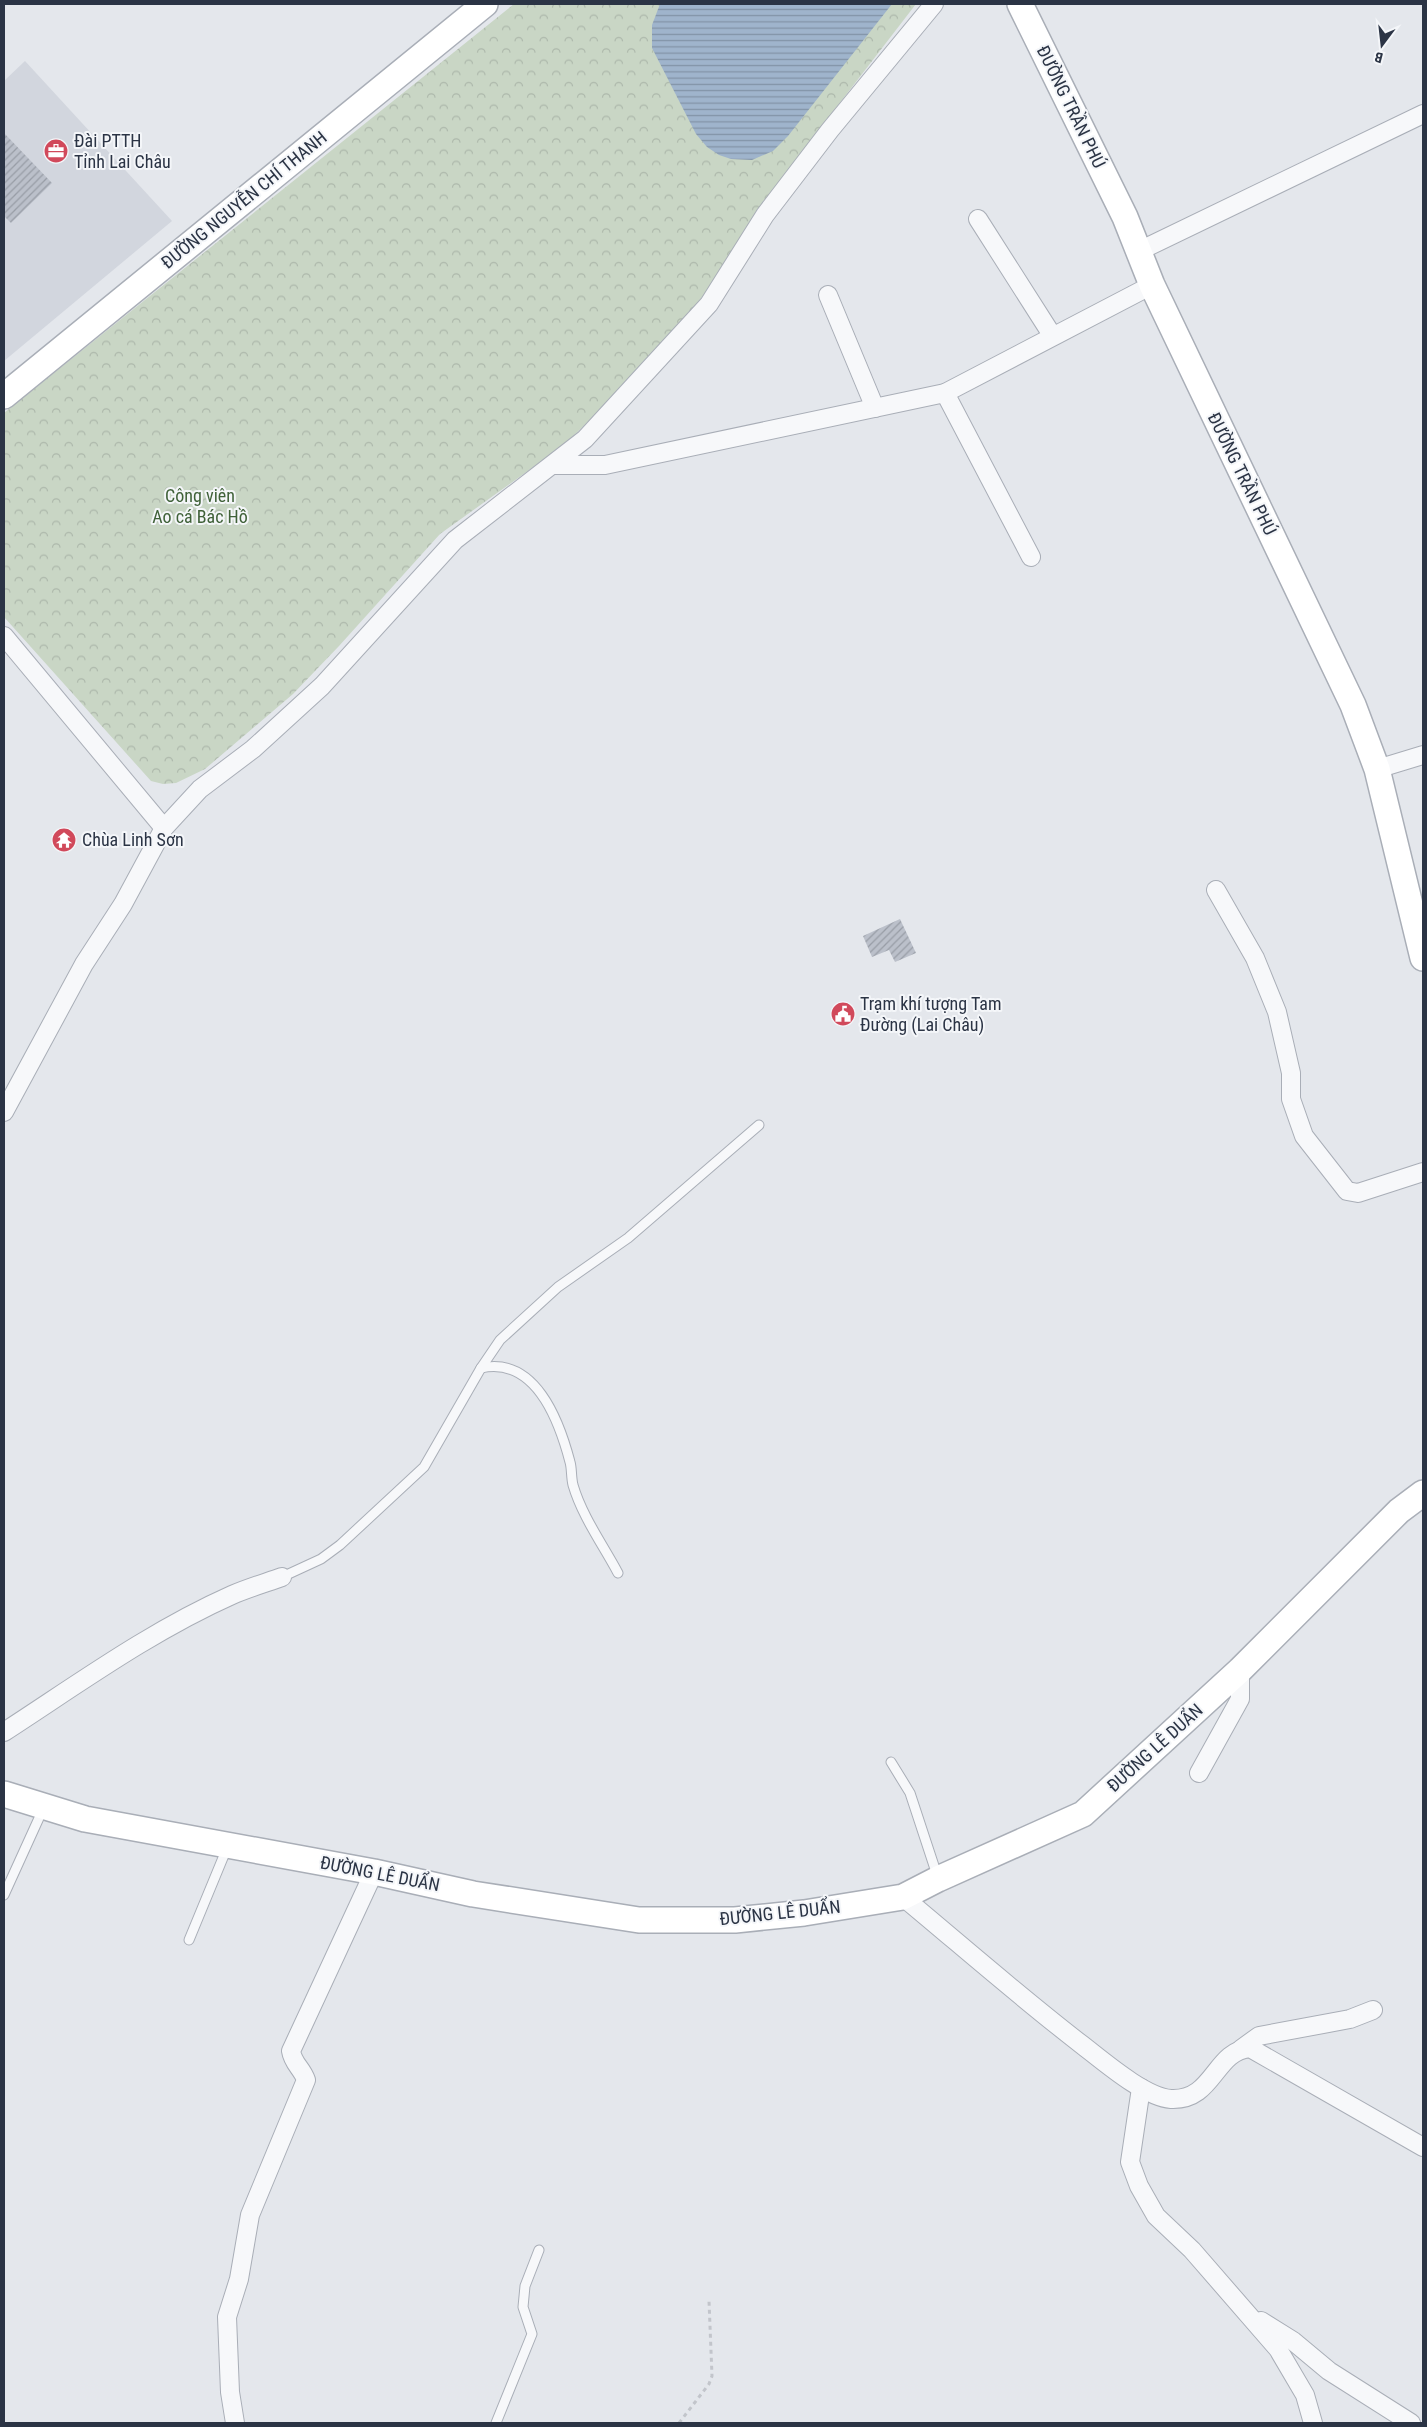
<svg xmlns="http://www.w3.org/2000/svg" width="1427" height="2427" viewBox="0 0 1427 2427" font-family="'Roboto Condensed',sans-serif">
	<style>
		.built { fill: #d2d6de }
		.forest { fill: url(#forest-crowns) }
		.water { fill: url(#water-rules) }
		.building { fill: url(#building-hatch) }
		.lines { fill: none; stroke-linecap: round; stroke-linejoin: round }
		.lane-casing { stroke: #a9aeb7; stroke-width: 11 }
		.street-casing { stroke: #a9aeb7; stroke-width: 20 }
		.secondary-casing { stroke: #a9aeb7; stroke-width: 28 }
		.path { stroke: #c2c5cb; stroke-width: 3; stroke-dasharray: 4 4; stroke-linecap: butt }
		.lane { stroke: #f7f8fa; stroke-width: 9 }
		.street { stroke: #f7f8fa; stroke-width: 18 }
		.secondary { stroke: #fff; stroke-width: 25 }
		.labels { text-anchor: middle; stroke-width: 4; stroke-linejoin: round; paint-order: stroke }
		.street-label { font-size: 18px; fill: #2b3445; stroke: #f4f6f9 }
		.poi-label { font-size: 18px; fill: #2b3445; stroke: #f4f6f9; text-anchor: start }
		.park-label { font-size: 18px; fill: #3f6138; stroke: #f4f6f9 }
	</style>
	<defs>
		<pattern id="forest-crowns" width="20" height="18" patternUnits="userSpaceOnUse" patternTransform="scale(1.25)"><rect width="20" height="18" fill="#c9d6c5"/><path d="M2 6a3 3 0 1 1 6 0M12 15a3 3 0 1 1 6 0" fill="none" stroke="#adb8ab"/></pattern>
		<pattern id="water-rules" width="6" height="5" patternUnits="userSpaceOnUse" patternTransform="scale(1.25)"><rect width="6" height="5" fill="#9fb4cc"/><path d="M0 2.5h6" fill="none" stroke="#8293a7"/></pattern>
		<pattern id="building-hatch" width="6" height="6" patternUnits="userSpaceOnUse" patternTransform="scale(1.25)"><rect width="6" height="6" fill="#bbc0ca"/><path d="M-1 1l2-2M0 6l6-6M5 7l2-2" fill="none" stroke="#989da6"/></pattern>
	</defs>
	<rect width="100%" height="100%" fill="#e4e7ec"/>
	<polygon class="built" points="25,61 172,221 4,361 4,81"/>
	<polygon class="forest" points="514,4 916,4 768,196 706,292 667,342 630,381 564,445 440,534 339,646 293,694 205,769 176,783 163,784 151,781 4,617 4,413"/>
	<polygon class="water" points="660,4 892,4 788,136 773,151 752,160 731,159 719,155 707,147 696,134 652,48 652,25"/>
	<g class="building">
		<polygon points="4,133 52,183 11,223 4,216"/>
		<polygon points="900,919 916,953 895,962 889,950 872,957 863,936"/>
	</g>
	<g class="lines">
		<defs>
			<g id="lane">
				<path d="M481 1368C535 1356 559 1420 570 1462 572 1469 571 1477 573 1485 582 1516 603 1545 618 1573"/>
				<polyline points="282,1577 321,1559 340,1545 424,1467 481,1368 500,1340 558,1287 628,1238 759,1125"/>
				<polyline points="891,1762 910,1793 938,1878"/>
				<polyline points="4,1895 44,1807"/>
				<polyline points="189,1940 227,1848"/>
				<polyline points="496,2423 532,2334 523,2307 525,2286 539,2250"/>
			</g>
			<g id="street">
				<polyline points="978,219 1052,335"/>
				<polyline points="1139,251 1423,114"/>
				<polyline points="828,295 875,408"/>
				<polyline points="945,393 1031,557"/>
				<polyline points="554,465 605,465 945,393 1152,285"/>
				<polyline points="4,636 164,828"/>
				<polyline points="1377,769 1423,755"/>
				<polyline points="1216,890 1255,958 1277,1012 1291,1073 1291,1099 1304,1136 1347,1191 1358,1193 1423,1172"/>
				<polyline points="4,1112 84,964 123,904 164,828 200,789 253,749 322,686 455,540 585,439 709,304 765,215 830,130 934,4"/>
				<path d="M4 1732C78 1684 151 1631 232 1595 248 1588 265 1583 282 1577"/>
				<polyline points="1199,1773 1240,1699 1240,1670"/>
				<path d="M903 1897C962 1946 1020 1997 1081 2044 1102 2060 1144 2097 1171 2099 1214 2101 1214 2051 1250 2048L1423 2147"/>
				<polyline points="1241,2049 1259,2036 1350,2019 1373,2010"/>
				<polyline points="1141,2088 1130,2162 1139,2186 1156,2216 1192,2250 1278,2349 1305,2395 1313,2423"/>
				<polyline points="1261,2321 1293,2341 1329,2371 1411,2423"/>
				<path d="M235 2423 230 2392 227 2317 239 2279 250 2215 306 2080C302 2068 293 2064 291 2051L374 1872"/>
			</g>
			<g id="secondary">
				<polyline points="1020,4 1125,217 1152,285 1353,705 1377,769 1423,958"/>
				<polyline points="4,396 485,4"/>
				<polyline points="4,1794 85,1819 374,1872 473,1894 639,1920 735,1920 804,1913 903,1897 938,1879 1083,1814 1240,1670 1399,1511 1423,1493"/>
			</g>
		</defs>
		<use href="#lane" class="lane-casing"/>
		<use href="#street" class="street-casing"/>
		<use href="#secondary" class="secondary-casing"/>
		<polyline class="path" points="679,2423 709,2384 712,2376 709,2301"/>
		<use href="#lane" class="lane"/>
		<use href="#street" class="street"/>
		<use href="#secondary" class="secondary"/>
	</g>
	<defs>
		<symbol id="office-disc" viewBox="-11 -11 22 22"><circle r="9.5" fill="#d1495b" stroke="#f4f6f9"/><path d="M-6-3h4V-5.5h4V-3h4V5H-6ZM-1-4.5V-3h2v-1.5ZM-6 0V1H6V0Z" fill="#fff"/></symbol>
		<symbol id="temple-disc" viewBox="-11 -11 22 22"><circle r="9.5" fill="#d1495b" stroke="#f4f6f9"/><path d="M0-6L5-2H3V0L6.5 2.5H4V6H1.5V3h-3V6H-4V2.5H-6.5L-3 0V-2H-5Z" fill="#fff"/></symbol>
		<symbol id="civic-disc" viewBox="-11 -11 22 22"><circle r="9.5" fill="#d1495b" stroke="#f4f6f9"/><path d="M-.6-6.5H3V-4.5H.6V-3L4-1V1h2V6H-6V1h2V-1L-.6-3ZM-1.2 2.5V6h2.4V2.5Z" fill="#fff"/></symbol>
	</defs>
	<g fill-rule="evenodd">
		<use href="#office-disc" x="42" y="137" width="28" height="28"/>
		<use href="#temple-disc" x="50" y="826" width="28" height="28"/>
		<use href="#civic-disc" x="829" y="1000" width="28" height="28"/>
	</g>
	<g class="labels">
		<g class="street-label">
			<text transform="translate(1071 107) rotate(64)" y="6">ĐƯỜNG TRẦN PHÚ</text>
			<text transform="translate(244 200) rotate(-39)" y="6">ĐƯỜNG NGUYỄN CHÍ THANH</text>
			<text transform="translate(1242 474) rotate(64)" y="6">ĐƯỜNG TRẦN PHÚ</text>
			<text transform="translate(1155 1748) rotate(-42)" y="6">ĐƯỜNG LÊ DUẨN</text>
			<text transform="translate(380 1874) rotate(11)" y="6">ĐƯỜNG LÊ DUẨN</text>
			<text transform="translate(780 1913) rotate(-6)" y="6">ĐƯỜNG LÊ DUẨN</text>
		</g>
		<g class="poi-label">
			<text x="74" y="147">Đài PTTH<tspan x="74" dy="21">Tỉnh Lai Châu</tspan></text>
			<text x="82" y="846">Chùa Linh Sơn</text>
			<text x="860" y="1010">Trạm khí tượng Tam<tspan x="860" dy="21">Đường (Lai Châu)</tspan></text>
		</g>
		<g class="park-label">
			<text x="200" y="502">Công viên<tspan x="200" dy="21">Ao cá Bác Hồ</tspan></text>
		</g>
	</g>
	<rect width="1427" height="2427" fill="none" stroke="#2b3445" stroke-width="10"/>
	<g transform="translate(1382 45) rotate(195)" stroke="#f4f6f9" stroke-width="4" paint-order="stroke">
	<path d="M0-4L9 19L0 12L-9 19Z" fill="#2b3445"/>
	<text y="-8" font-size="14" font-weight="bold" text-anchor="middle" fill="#2b3445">B</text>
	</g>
</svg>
